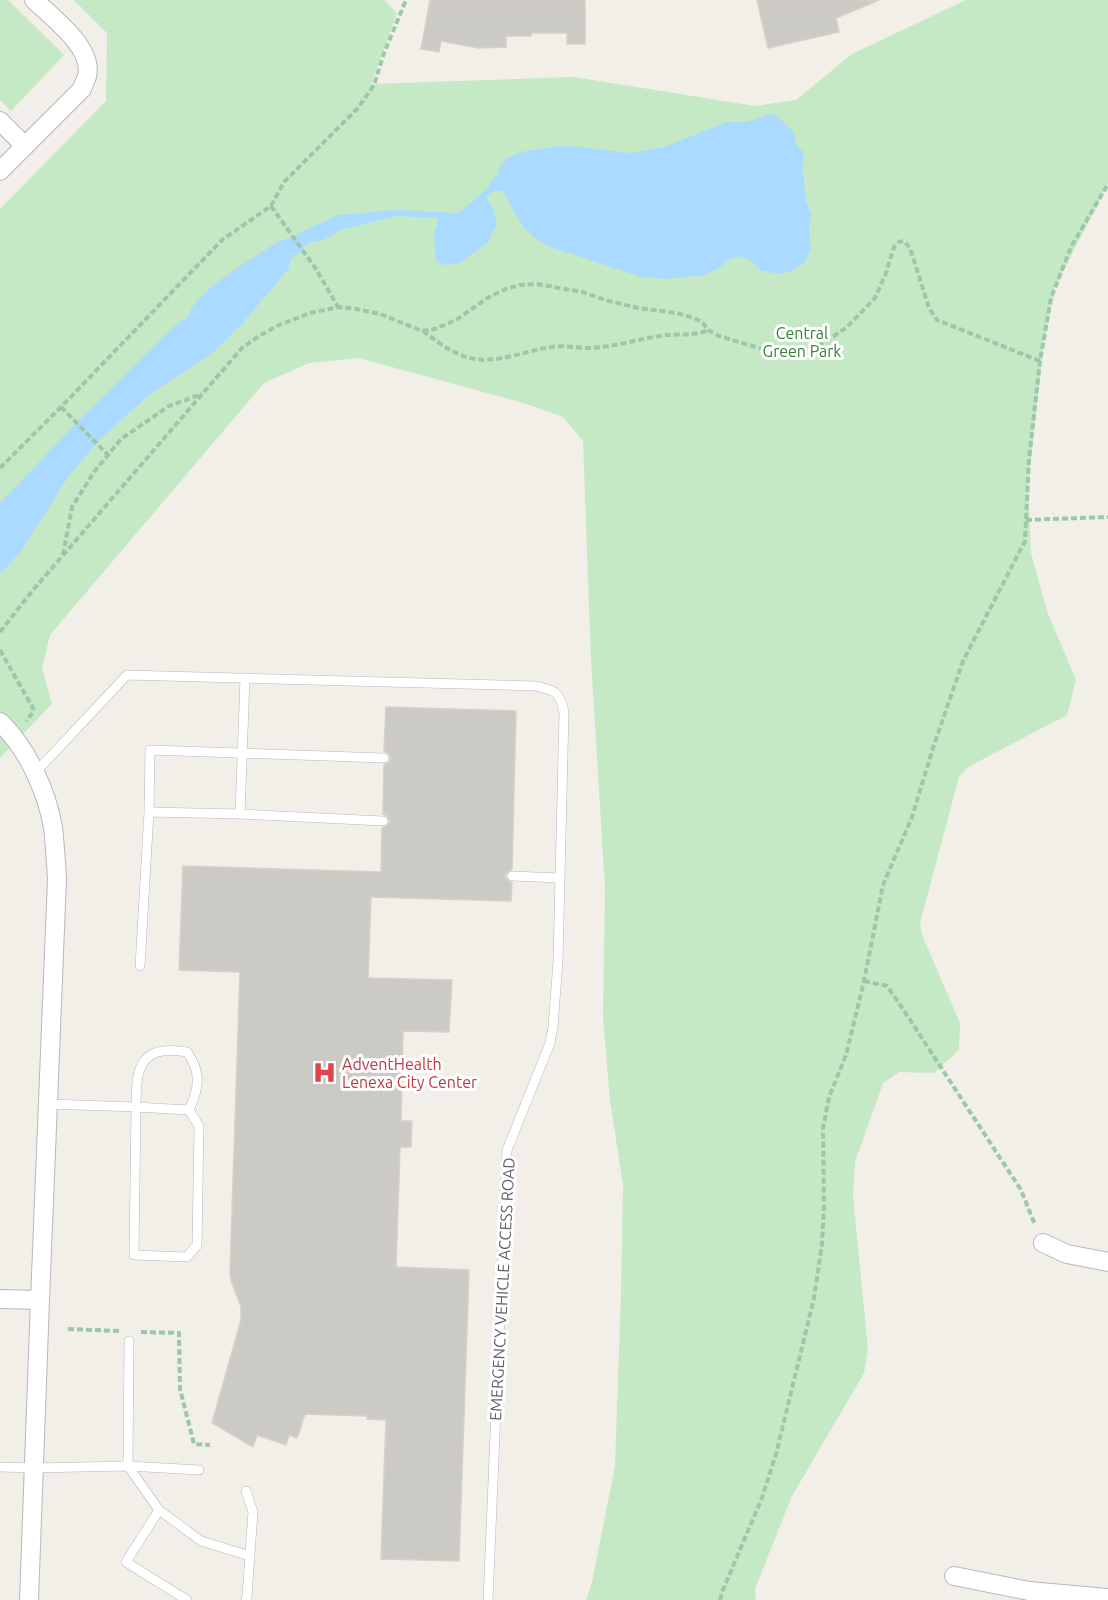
<svg xmlns="http://www.w3.org/2000/svg" width="1108" height="1600" viewBox="0 0 1108 1600" font-family="Ubuntu,sans-serif">
	<style>
		.green { fill: #c5e8c5 }
		.water { fill: #aadaff }
		.building { fill: #cccac5; stroke: #d6d1c6; stroke-width: 1.5 }
		.lines { fill: none; stroke-linecap: round; stroke-linejoin: round }
		.lane-casing { stroke: #b5b8bc; stroke-width: 10 }
		.street-casing { stroke: #b5b8bc; stroke-width: 20 }
		.path { stroke: #9cc7a9; stroke-width: 4; stroke-dasharray: 6 3; stroke-linecap: butt }
		.lane { stroke: #fff; stroke-width: 9 }
		.street { stroke: #fff; stroke-width: 18 }
		.labels { text-anchor: middle; stroke-width: 6; stroke-linejoin: round; paint-order: stroke }
		.park-label { font-size: 16px; fill: #348238; stroke: #fff }
		.health-label { font-size: 16px; fill: #be3a42; stroke: #fff; text-anchor: start }
		.street-label { font-size: 16px; fill: #5f6368; stroke: #fff }
	</style>
	<rect width="100%" height="100%" fill="#f1efe8"/>
	<g class="green">
		<polygon points="0,0 8,0 64,55 11,111 0,100"/>
		<polygon points="74,0 384,0 397,13 371,84 574,77 755,106 796,100 852,54 966,0 1108,0 1108,184 1055,287 1043,348 1028,488 1031,553 1047,611 1076,680 1067,715 968,767 959,777 920,923 922,935 960,1023 959,1050 934,1073 899,1072 883,1083 855,1162 853,1196 868,1350 864,1373 792,1496 755,1589 756,1600 586,1600 592,1582 615,1466 621,1294 623,1185 610,1100 603,1017 605,888 591,660 583,441 563,417 527,404 359,358 309,363 264,383 50,635 42,668 52,704 0,758 0,209 106,101 107,33"/>
	</g>
	<path class="water" d="M771 113C780 117 787 126 794 132L796 144 803 152 804 160 802 166 806 201 811 215 809 230 811 249 804 263 792 271 777 274 760 270 751 261 739 256 727 260 720 267 705 275 668 279 641 277 548 246C521 231 517 216 502 190L492 192 486 197 493 208 497 223 488 242 460 263 443 265 436 260 434 234 438 221 437 218 397 216 340 230 324 240 311 242 291 259 289 262V268L241 325 213 353 149 395 100 439 68 477 22 550 0 574V503L84 415 179 322C193 316 187 316 193 306 194 303 197 301 199 299 222 275 252 259 279 241L288 239 337 215 396 210 456 213 461 211 489 187 491 180 498 175 499 168 506 159 521 152 558 146 583 147 629 153 664 147 727 122H747Z"/>
	<g class="building">
		<polygon points="430,0 585,0 585,44 567,44 567,33 531,33 531,36 506,36 506,47 479,48 441,41 439,52 421,49"/>
		<polygon points="757,0 879,0 836,18 839,32 768,48"/>
		<polygon points="386,707 516,711 512,869 507,872 505,876 508,881 512,883 511,901 371,897 368,978 452,980 449,1032 403,1031 401,1121 412,1121 411,1147 400,1147 396,1267 469,1270 459,1561 381,1559 386,1420 367,1419 367,1416 305,1414 297,1438 289,1435 286,1445 257,1435 253,1447 212,1423 241,1320 241,1307 231,1280 230,1273 240,972 179,970 183,866 381,872 382,828 388,825 390,821 387,816 383,814 384,765 389,762 391,758 388,753 384,751"/>
	</g>
	<g class="lines">
		<defs>
			<g id="lane">
				<path d="M35 773 127 675 535 686C555 690 560 692 564 712L558 961 553 1027 550 1043 507 1150 488 1600"/>
				<polyline points="149,812 150,750 384,758"/>
				<polyline points="240,814 383,821"/>
				<polyline points="512,876 559,878"/>
				<polyline points="140,966 149,812 240,814 245,678"/>
				<path d="M48 1104 136 1107 134 1255 187 1257 197 1245 199 1126 189 1110 136 1107C136 1068 139 1044 187 1052 202 1073 199 1088 189 1110"/>
				<polyline points="129,1341 128,1466 159,1510 201,1541 250,1556"/>
				<polyline points="0,1467 34,1468 128,1466 199,1470"/>
				<polyline points="246,1491 253,1512 247,1596 246,1600"/>
				<polyline points="159,1510 126,1562 187,1600"/>
			</g>
			<g id="street">
				<polyline points="0,121 25,146"/>
				<path d="M0 171 82 89C83 85 86 80 87 76 94 48 52 17 34 0"/>
				<path d="M0 722C27 748 47 791 53 828 55 845 56 862 57 879L40 1300 29 1600"/>
				<polyline points="1043,1243 1067,1254 1108,1262"/>
				<polyline points="0,1299 40,1300"/>
				<polyline points="954,1576 1029,1591 1108,1598"/>
			</g>
		</defs>
		<use href="#lane" class="lane-casing"/>
		<use href="#street" class="street-casing"/>
		<g class="path">
			<polyline points="271,206 316,269 338,307"/>
			<path d="M423 331C439 343 455 356 475 359 501 363 527 350 552 347 565 345 577 348 589 348 616 347 641 338 667 335 681 334 695 336 708 330"/>
			<polyline points="61,407 108,455"/>
			<polyline points="0,468 61,407 222,240 271,206 284,182 358,108 374,85 384,53 406,0"/>
			<polyline points="1026,520 1108,517"/>
			<polyline points="63,555 72,507 94,472 121,439 169,406 202,394"/>
			<polyline points="0,632 33,590 242,348 259,336 279,325 310,313 338,307 356,309 380,314 422,331 435,329 456,320 489,297 506,289 520,285 537,284 582,292 609,301 638,308 677,313 694,318 703,323 708,330 719,336 786,356 802,355 816,348 846,328 875,298 886,273 894,247 899,242 904,241 910,248 929,308 937,320 1040,361"/>
			<polyline points="0,650 33,708 33,712 26,721"/>
			<polyline points="864,981 887,986 899,1003 1021,1190 1035,1225"/>
			<polyline points="68,1329 119,1331"/>
			<polyline points="141,1332 179,1333 180,1389 194,1444 210,1445"/>
			<polyline points="720,1600 722,1592 762,1498 776,1454 814,1298 822,1244 824,1206 823,1128 829,1097 846,1055 864,981 883,885 912,817 933,748 963,661 1025,541 1029,459 1040,361 1051,298 1071,247 1108,184"/>
		</g>
		<use href="#lane" class="lane"/>
		<use href="#street" class="street"/>
	</g>
	<defs>
		<symbol id="hospital-bare" viewBox="-9 -9 18 18"><path d="M-5-5h3v3.5h4V-5h3V5h-3V1.5h-4V5h-3Z" fill="#e0444e" stroke="#fff" stroke-width="2.5" paint-order="stroke"/></symbol>
	</defs>
	<g fill-rule="evenodd">
		<use href="#hospital-bare" x="308" y="1056" width="33" height="33"/>
	</g>
	<g class="labels">
		<g class="park-label">
			<text x="802" y="339">Central<tspan x="802" dy="18">Green Park</tspan></text>
		</g>
		<g class="health-label">
			<text x="342" y="1070">AdventHealth<tspan x="342" dy="18">Lenexa City Center</tspan></text>
		</g>
		<g class="street-label">
			<text transform="translate(502 1289) rotate(-87)" y="6">EMERGENCY VEHICLE ACCESS ROAD</text>
		</g>
	</g>
</svg>
